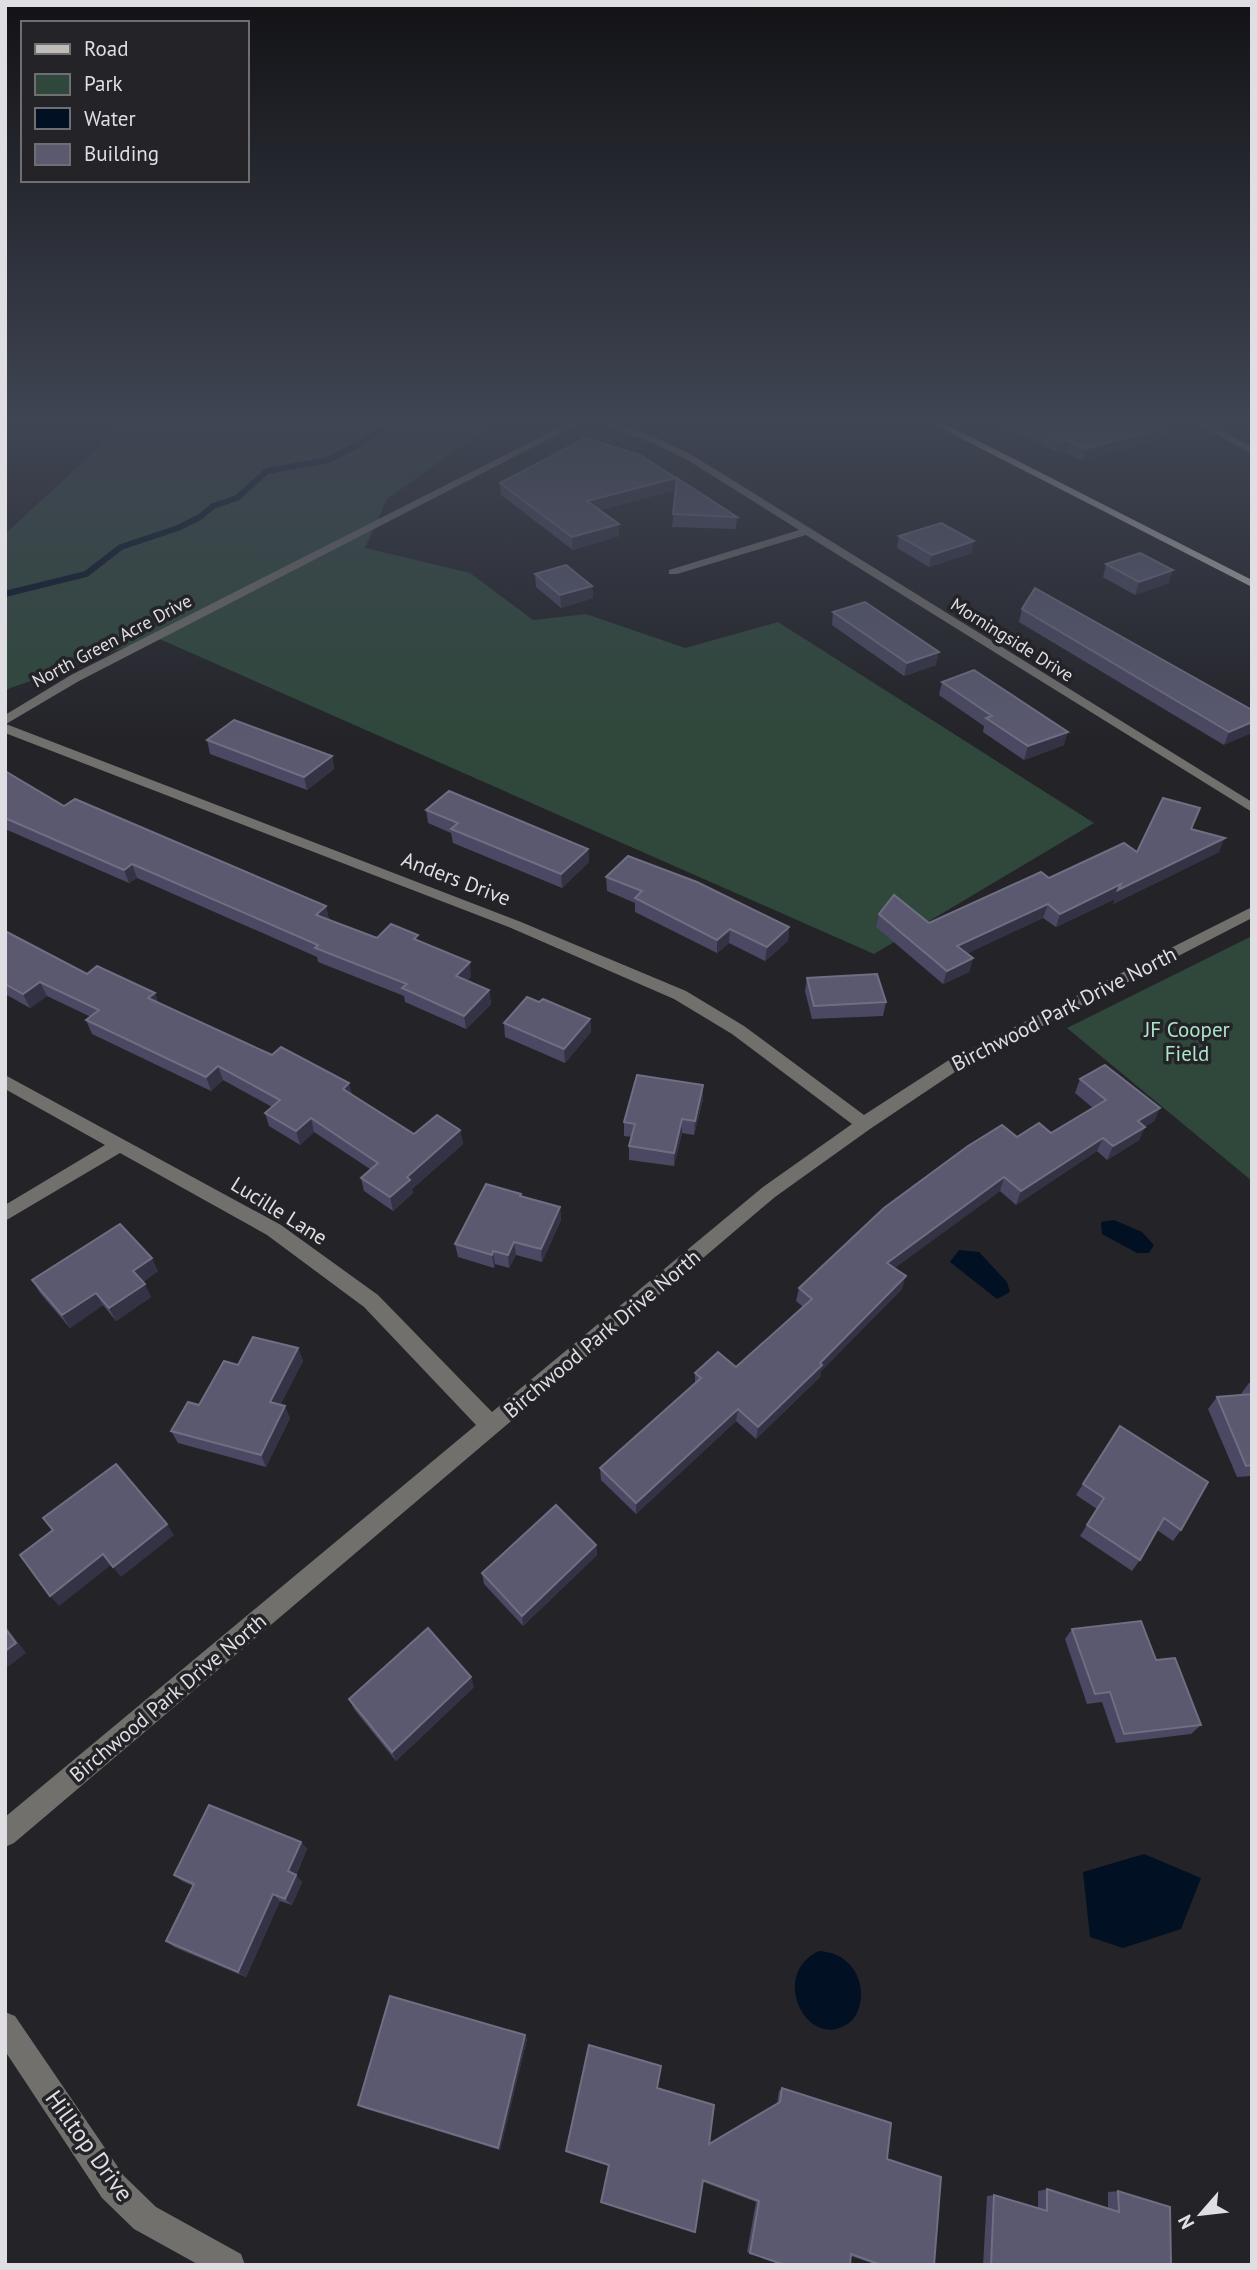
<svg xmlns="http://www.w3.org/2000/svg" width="1257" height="2270" viewBox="0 0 1257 2270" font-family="'PT Sans',sans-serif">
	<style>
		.green { fill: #2f483b }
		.water { fill: #021023 }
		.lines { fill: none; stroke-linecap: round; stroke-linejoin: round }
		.stream { stroke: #021023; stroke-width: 6 }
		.minor { fill: #71706d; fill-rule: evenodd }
		.major { fill: #c0bcb7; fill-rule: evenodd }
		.wall { fill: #4a4862 }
		.shaded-wall { fill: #343345 }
		.building { fill: #5a5970; stroke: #6f6e82; stroke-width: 2 }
		.labels { text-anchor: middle; stroke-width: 7; stroke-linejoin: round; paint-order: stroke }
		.far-street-label { font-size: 18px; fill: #dfdfe3; stroke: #232328 }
		.street-label { font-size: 21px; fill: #dfdfe3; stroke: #232328 }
		.park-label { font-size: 21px; fill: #aae7c7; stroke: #232328 }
		.near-street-label { font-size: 24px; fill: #dfdfe3; stroke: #232328 }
	</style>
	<rect width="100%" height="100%" fill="#232328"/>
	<g class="green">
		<polygon points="124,424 492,424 387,499 365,548 470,573 533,620 586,614 685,648 778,622 1094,823 874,954 155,637 5,690 5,534"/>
		<polygon points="1252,936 1252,1181 1067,1028"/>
	</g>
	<g class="water">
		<polygon points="1114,1220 1142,1232 1154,1245 1149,1253 1137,1253 1102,1234 1101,1222"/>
		<polygon points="959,1250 979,1252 1007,1282 1010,1292 997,1299 950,1262"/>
		<polygon points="1144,1854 1201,1878 1181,1929 1123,1948 1090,1937 1083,1872"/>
		<path d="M819 1951C844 1952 862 1971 861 1997 860 2008 856 2019 846 2025 806 2049 769 1974 819 1951Z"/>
	</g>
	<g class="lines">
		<polyline class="stream" points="5,594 86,574 121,547 178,528 200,517 213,506 237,498 267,471 328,460 363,442 387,424"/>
		<g class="minor">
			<polygon points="566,424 578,424 79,681 6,724 521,922 686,991 744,1026 864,1115 949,1060 1252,907 1252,918 961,1068 870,1129 775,1197 14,1843 5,1847 5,1817 476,1425 364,1307 267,1235 120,1153 5,1221 5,1205 105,1145 5,1089 5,1075 281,1225 378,1295 492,1412 763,1187 852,1124 732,1034 674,999 511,928 5,733 5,715 71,675"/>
			<path d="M601 424C633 424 664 441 692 455L1252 802V812L806 535 677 574H669V570L799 530 686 459 653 443Z"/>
			<polygon points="1198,424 1210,424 1252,447 1252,454"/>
			<polygon points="5,2012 15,2016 124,2176 156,2207 241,2254 245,2265 199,2265 134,2229 102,2198 5,2051"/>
		</g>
		<polygon class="major" points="933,424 945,424 1252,580 1252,587"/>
	</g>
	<g class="wall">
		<polygon points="999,424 1166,424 1165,437 1082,461 1064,452 1058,453"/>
		<polygon points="676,478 676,488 737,517 736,529 672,527 676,490 600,510 619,536 573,550 501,495 500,483"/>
		<polygon points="899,536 972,553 929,567 897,548"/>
		<polygon points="1106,564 1169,583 1135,595 1103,577"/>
		<polygon points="535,574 592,586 593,598 561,608 536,587"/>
		<polygon points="1022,609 1252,710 1224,745 1019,622"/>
		<polygon points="833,612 936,665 904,676 832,625"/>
		<polygon points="942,682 1064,745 1024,760 983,732 984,726 939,695"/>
		<polygon points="207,740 332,756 334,769 307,790 210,754"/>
		<polygon points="5,771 64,806 326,906 329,920 377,938 419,941 471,976 467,981 489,990 491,1004 466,1029 405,1002 404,996 318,962 317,957 137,878 129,883 5,829"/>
		<polygon points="426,810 588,849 589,862 562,888 453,843 451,833 428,823"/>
		<polygon points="1192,829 1219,852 1113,904 1115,899 1056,927 1043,918 967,953 973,958 969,972 943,984 876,927 879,914 929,923 1049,878 1137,852"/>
		<polygon points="606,877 789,927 788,941 765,961 729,943 717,953 635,912 635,903 607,891"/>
		<polygon points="5,931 87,974 159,1003 352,1095 414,1134 460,1130 463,1144 412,1189 413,1193 393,1211 364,1191 361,1178 370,1169 314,1132 300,1145 269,1126 265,1113 272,1107 223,1080 211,1091 92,1034 86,1020 91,1017 47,996 30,1008 5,994"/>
		<polygon points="807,978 886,1002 883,1016 812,1019 805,991"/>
		<polygon points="539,1002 590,1019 591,1032 565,1063 505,1037 504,1023"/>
		<polygon points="1080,1079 1160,1108 1154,1121 1145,1127 1139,1140 1107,1160 1097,1151 1016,1205 1000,1191 894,1268 902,1289 821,1371 820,1377 756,1439 736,1421 636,1514 601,1480 600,1468 695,1384 695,1373 736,1367 803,1307 796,1301 799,1288 1017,1137 1051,1133 1093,1108 1075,1093"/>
		<polygon points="703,1099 694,1135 682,1133 674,1166 629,1160 629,1146 632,1137 624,1136 624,1122"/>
		<polygon points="521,1196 560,1207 561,1220 542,1262 516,1255 509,1268 495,1264 494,1268 458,1257 455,1244"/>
		<polygon points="158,1271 143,1282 151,1297 116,1321 103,1305 70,1328 40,1293 32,1280"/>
		<polygon points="298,1348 303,1361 280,1405 290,1418 266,1467 178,1443 171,1431 199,1405 238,1365"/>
		<polygon points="1249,1383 1252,1383 1252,1476 1237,1477 1208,1409 1217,1397 1240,1395"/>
		<polygon points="1120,1426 1181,1530 1173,1541 1157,1530 1140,1560 1132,1571 1080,1536 1097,1509 1076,1495"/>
		<polygon points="596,1545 597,1555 523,1626 484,1584 482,1573"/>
		<polygon points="1072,1629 1156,1660 1201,1725 1191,1734 1116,1743 1102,1702 1087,1704 1065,1639"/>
		<polygon points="474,1687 396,1761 354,1709 349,1699"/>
		<polygon points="301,1842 307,1849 296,1875 302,1882 292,1905 280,1901 246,1977 174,1947 166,1941 193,1886 182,1881 174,1875"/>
		<polygon points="527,2039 500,2150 363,2108 358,2105"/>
		<polygon points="657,2088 709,2144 777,2104 779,2091 782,2088 887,2159 934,2265 877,2265 851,2256 850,2265 782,2265 747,2252 756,2202 703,2182 695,2232 694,2233 602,2203 609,2166 568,2153 566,2151"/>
		<polygon points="1047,2189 1108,2209 1108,2192 1118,2191 1171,2265 983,2265 987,2196 994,2195 1038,2208 1038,2191"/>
	</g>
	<g class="shaded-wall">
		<polygon points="1168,426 1165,437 1082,461 1085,449"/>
		<polygon points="1067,440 1064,452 1058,453 1061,442"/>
		<polygon points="676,478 676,490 588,513 587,501"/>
		<polygon points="619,524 619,536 573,550 572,537"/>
		<polygon points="974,541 972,553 929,567 932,555"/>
		<polygon points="1173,570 1169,583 1135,595 1139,582"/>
		<polygon points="592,586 593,598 561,608 560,595"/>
		<polygon points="939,652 936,665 904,676 907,663"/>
		<polygon points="1252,722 1252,733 1224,745 1229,732"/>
		<polygon points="1068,732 1064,745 1024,760 1028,746"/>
		<polygon points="332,756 334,769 307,790 304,777"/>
		<polygon points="1225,838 1219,852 1113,904 1115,899 1056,927 1060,914 1121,884"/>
		<polygon points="588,849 589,862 562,888 561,874"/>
		<polygon points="132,864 137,878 129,883 124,870"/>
		<polygon points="1048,904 1043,918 954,960 957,946"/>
		<polygon points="326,906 329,920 316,915"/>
		<polygon points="789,927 788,941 765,961 767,947"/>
		<polygon points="730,929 729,943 717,953 717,940"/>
		<polygon points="973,958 969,972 943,984 947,971"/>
		<polygon points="470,962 471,976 458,990 456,976"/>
		<polygon points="40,982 47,996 30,1008 23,994"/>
		<polygon points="489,990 491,1004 466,1029 464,1016"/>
		<polygon points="155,993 160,1006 148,998"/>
		<polygon points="590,1019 591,1032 565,1063 564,1049"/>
		<polygon points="218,1066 223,1080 211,1091 206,1077"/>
		<polygon points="349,1083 353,1097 343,1089"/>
		<polygon points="703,1085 703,1099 694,1135 695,1121"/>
		<polygon points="1160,1108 1154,1121 1145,1127 1139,1140 1107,1160 1113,1146 1138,1121"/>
		<polygon points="311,1118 314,1132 300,1145 296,1131"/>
		<polygon points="682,1119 682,1133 674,1166 674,1153"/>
		<polygon points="460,1130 463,1144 412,1189 413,1193 393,1211 390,1197 407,1177"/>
		<polygon points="1103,1138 1097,1151 1016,1205 1021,1191"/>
		<polygon points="1004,1177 1000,1191 884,1276 887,1263"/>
		<polygon points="560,1207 561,1220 542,1262 541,1249"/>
		<polygon points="514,1242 516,1255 509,1268 508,1255"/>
		<polygon points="493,1251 495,1264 494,1268 492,1255"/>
		<polygon points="152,1258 158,1271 140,1284 133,1271"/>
		<polygon points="906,1276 902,1289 821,1371 820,1377 756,1439 758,1427"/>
		<polygon points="145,1284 151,1297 116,1321 109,1308"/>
		<polygon points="96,1293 103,1305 70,1328 62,1315"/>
		<polygon points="298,1348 303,1361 276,1414 270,1402"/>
		<polygon points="285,1406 290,1418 266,1467 261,1455"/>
		<polygon points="738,1409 736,1421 636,1514 636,1503"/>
		<polygon points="167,1524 174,1535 121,1577 113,1567"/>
		<polygon points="596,1545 597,1555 523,1626 522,1616"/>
		<polygon points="103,1554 111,1565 59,1606 50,1596"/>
		<polygon points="5,1625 26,1653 5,1669"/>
		<polygon points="471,1677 474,1687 396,1761 392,1752"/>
		<polygon points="301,1842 307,1849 294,1878 288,1871"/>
		<polygon points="296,1875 302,1882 292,1905 285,1899"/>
		<polygon points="273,1894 280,1901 246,1977 238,1972"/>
		<polygon points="525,2035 527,2039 500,2150 498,2148"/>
	</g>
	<g class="building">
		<polygon points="1025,424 1166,424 1168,426 1085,449 1067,440 1061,442"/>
		<polygon points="585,438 640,455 676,478 587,501 619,524 572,537 500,483"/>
		<polygon points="677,478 737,517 673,514"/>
		<polygon points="941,523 974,541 932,555 899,536"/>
		<polygon points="1140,553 1173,570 1139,582 1106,564"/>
		<polygon points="566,565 592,586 560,595 535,574"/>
		<polygon points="1035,588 1252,710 1252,722 1229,732 1022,609"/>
		<polygon points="865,602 939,652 907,663 833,612"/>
		<polygon points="974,670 1068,732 1028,746 986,718 992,716 942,682"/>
		<polygon points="234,720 332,756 304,777 207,740"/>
		<polygon points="5,771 64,806 75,799 326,906 316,915 377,938 391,924 418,935 414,939 470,962 456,976 489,990 464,1016 402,988 407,984 315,948 318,945 132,864 124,870 5,818"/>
		<polygon points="449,791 588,849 561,874 451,829 458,823 426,810"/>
		<polygon points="1163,798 1200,808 1191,829 1225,838 1118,890 1121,884 1060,914 1048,904 957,946 973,958 947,971 879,914 894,895 929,923 1041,872 1049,878 1124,843 1137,852"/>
		<polygon points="628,856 697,882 789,927 767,947 730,929 717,940 635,898 642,891 606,877"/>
		<polygon points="5,931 87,974 97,966 155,993 148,998 272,1055 281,1047 349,1083 343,1089 414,1134 437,1115 460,1130 407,1177 410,1180 390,1197 361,1178 378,1163 311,1118 296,1131 265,1113 280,1100 218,1066 206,1077 86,1020 99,1010 40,982 23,994 5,984"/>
		<polygon points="877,974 886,1002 814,1006 807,978"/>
		<polygon points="527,997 539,1002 543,999 590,1019 564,1049 504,1023"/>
		<polygon points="1105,1065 1160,1108 1138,1121 1145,1127 1113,1146 1103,1138 1021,1191 1004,1177 887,1263 906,1276 820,1363 822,1365 758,1427 738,1409 636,1503 600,1468 701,1378 695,1373 718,1352 736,1367 812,1299 799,1288 884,1208 968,1146 1002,1125 1017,1137 1039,1123 1051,1133 1106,1100 1080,1079"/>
		<polygon points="637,1075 703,1085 695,1121 682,1119 674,1153 629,1146 635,1124 624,1122"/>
		<polygon points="486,1184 521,1194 520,1196 560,1207 541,1249 514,1242 508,1255 493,1251 492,1255 455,1244"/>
		<polygon points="120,1224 152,1258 133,1271 145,1284 109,1308 96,1293 62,1315 32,1280"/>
		<polygon points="253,1337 298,1348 270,1402 285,1406 261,1455 171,1431 188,1402 199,1405 224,1361 238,1365"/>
		<polygon points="1252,1394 1252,1465 1246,1466 1217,1397"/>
		<polygon points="1120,1426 1208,1482 1181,1530 1164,1518 1140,1560 1087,1525 1104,1498 1083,1484"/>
		<polygon points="116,1464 167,1524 113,1567 103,1554 50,1596 20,1555 53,1530 43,1518"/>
		<polygon points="556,1505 596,1545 522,1616 482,1573"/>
		<polygon points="1141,1621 1156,1660 1175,1658 1201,1725 1124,1734 1110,1692 1095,1694 1072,1629"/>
		<polygon points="5,1628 16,1643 5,1651"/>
		<polygon points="428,1628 471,1677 392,1752 349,1699"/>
		<polygon points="209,1805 301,1842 288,1871 296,1875 285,1899 273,1894 238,1972 166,1941 194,1884 174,1875"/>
		<polygon points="390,1996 525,2035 498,2148 358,2105"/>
		<polygon points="589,2045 661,2066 657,2088 714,2105 709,2144 780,2102 782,2088 891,2123 887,2159 941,2177 934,2265 881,2265 851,2254 850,2265 785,2265 750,2253 759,2201 703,2180 695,2232 601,2202 609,2165 566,2151"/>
		<polygon points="1047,2189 1119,2212 1118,2191 1170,2207 1171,2265 991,2265 994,2195 1047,2211"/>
	</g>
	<linearGradient id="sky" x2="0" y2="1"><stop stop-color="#131316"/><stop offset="0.57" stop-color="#3f4553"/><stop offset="1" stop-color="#3f4553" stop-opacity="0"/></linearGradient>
	<rect width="1257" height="742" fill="url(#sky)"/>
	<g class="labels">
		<g class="far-street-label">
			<text transform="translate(1012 640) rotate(32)" y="6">Morningside Drive</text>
			<text transform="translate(112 641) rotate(-28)" y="6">North Green Acre Drive</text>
		</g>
		<g class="street-label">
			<text transform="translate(456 879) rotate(21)" y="7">Anders Drive</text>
			<text transform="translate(1064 1009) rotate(-27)" y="7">Birchwood Park Drive North</text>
			<text transform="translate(279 1211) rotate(32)" y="7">Lucille Lane</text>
			<text transform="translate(602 1334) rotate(-40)" y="7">Birchwood Park Drive North</text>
			<text transform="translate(168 1698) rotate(-40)" y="7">Birchwood Park Drive North</text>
		</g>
		<g class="park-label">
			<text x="1187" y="1037">JF Cooper<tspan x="1187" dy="24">Field</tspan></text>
		</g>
		<g class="near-street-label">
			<text transform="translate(89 2146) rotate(54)" y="8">Hilltop Drive</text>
		</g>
	</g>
	<rect width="1257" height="2270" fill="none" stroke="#dfdfe3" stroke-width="14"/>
	<rect x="21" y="21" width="228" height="161" fill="#232328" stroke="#6e6e73" stroke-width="2"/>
	<rect x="35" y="44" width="35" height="10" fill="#c0bcb7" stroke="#6e6e73" stroke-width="2"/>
	<text x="84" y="56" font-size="21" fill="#dfdfe3">Road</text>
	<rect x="35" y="74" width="35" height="21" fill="#2f483b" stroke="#6e6e73" stroke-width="2"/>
	<text x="84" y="91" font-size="21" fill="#dfdfe3">Park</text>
	<rect x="35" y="108" width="35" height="21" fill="#021023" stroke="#6e6e73" stroke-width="2"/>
	<text x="84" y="126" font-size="21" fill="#dfdfe3">Water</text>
	<rect x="35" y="144" width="35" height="21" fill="#5a5970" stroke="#6e6e73" stroke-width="2"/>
	<text x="84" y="161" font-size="21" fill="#dfdfe3">Building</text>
	<g transform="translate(1201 2214) rotate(242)" stroke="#232328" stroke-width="5" paint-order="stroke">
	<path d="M0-5L12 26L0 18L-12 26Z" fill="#dfdfe3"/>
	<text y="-10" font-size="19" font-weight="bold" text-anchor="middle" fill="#dfdfe3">N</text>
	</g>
</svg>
